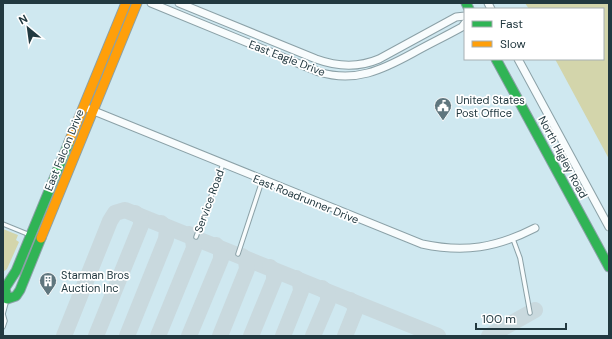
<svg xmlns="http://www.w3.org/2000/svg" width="612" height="339" viewBox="0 0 612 339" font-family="'DM Sans',sans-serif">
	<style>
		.green { fill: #d3d5ab }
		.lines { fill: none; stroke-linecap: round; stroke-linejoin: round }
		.taxiway { stroke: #c9d9de; stroke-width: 16 }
		.lane-casing { stroke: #8ba1a7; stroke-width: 5.5 }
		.street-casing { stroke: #8ba1a7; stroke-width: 9 }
		.fast-casing { stroke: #8ba1a7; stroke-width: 11 }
		.slow-casing { stroke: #8ba1a7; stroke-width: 11 }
		.lane { stroke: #f8fcfd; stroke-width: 3.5 }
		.street { stroke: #f8fcfd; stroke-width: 7 }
		.fast { stroke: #30b455; stroke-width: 9 }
		.slow { stroke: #ff9f0a; stroke-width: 9 }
		.labels { text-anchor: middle; stroke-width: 3.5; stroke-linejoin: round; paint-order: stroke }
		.street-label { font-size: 11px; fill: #223940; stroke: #fff }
		.poi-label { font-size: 11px; fill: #223940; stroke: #fff; text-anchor: start }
	</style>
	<rect width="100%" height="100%" fill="#cfe8f0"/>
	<g class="green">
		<polygon points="525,3 609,3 609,159 555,59 603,59 603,9 529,9"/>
		<polygon points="3,229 18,235 16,240 19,242 7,269 3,272"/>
	</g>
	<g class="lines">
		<g class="taxiway">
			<polyline points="64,336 110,221 115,213 125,210 438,336"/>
			<polyline points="96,336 141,225 141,218 135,213"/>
			<polyline points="127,336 166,239 167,229 161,223"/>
			<polyline points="158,336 194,248 193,239 189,234"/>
			<polyline points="189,336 221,259 221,251 216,245"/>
			<polyline points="220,336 247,269 246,260 242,256"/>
			<polyline points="251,336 274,280 274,272 270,267"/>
			<polyline points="283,336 301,291 300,282 296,278"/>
			<polyline points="313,336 328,301 328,294 322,288"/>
			<polyline points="345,336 355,311 355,306 350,300"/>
			<polyline points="489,336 535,310"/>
		</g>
		<defs>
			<g id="lane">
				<polyline points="3,224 30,235"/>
				<polyline points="196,237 223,164"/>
				<polyline points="513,239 520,258 530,313"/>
				<polyline points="238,254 262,181"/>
				<polyline points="3,327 5,321 3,314 7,299"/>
			</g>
			<g id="street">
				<path d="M151 3 319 72C355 83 382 70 413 53 429 44 446 36 462 27L465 23"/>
				<path d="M179 3 316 59C338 67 358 68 379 59L456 17 465 16"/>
				<polyline points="488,3 491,9"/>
				<polyline points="518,59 609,227"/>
				<path d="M89 109 422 244C464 253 496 248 535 228"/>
			</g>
			<g id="fast">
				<polyline points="466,3 469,9"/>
				<polyline points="496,59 609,267"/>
				<polyline points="41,238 20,290 16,296 7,299 5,288 16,271 69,142"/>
			</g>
			<g id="slow">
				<polyline points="69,142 126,3"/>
				<polyline points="41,238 137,3"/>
			</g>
		</defs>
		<use href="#lane" class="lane-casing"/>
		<use href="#street" class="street-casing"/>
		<use href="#fast" class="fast-casing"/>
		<use href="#slow" class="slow-casing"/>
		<use href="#lane" class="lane"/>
		<use href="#street" class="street"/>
		<use href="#fast" class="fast"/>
		<use href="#slow" class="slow"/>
	</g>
	<defs>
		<symbol id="civic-pin" viewBox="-11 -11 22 30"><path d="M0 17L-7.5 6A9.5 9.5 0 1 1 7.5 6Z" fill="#5f767e" stroke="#fff"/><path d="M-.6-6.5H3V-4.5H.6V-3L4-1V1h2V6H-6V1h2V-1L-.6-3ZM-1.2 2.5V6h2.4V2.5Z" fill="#fff"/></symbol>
		<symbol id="building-pin" viewBox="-11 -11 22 30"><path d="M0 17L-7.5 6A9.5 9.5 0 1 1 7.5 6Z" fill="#5f767e" stroke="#fff"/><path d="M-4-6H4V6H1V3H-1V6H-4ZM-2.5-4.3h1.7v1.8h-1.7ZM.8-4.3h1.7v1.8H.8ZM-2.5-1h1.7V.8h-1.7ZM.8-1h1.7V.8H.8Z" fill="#fff"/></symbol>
	</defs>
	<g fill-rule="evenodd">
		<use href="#civic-pin" x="433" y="96" width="20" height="27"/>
		<use href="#building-pin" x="38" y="271" width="20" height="27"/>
	</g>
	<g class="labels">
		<g class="street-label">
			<text transform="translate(287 58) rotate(21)" y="4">East Eagle Drive</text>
			<text transform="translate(64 150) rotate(-68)" y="4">East Falcon Drive</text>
			<text transform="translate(563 157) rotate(62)" y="4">North Higley Road</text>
			<text transform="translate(306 199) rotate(22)" y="4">East Roadrunner Drive</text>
			<text transform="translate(209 201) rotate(-70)" y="4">Service Road</text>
		</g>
		<g class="poi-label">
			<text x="456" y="104">United States<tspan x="456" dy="13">Post Office</tspan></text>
			<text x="61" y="279">Starman Bros<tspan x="61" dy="13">Auction Inc</tspan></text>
		</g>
	</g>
	<rect width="612" height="339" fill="none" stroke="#223940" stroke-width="8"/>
	<rect x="464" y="8" width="140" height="52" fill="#ffffff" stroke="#a7b0b3"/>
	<rect x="472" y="21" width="20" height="6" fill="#30b455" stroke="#a7b0b3"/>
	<text x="500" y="28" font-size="12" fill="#223940">Fast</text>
	<rect x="472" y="41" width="20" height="6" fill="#ff9f0a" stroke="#a7b0b3"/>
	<text x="500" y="48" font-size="12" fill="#223940">Slow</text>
	<g transform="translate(28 28) rotate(331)" stroke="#ffffff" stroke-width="3" paint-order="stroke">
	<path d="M0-3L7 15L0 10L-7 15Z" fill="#223940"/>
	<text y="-6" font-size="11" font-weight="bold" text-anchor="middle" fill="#223940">N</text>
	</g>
	<path d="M476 323v6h90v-6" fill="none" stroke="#223940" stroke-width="2"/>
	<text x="482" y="323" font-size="12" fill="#223940" stroke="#ffffff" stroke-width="3" paint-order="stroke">100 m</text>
</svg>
